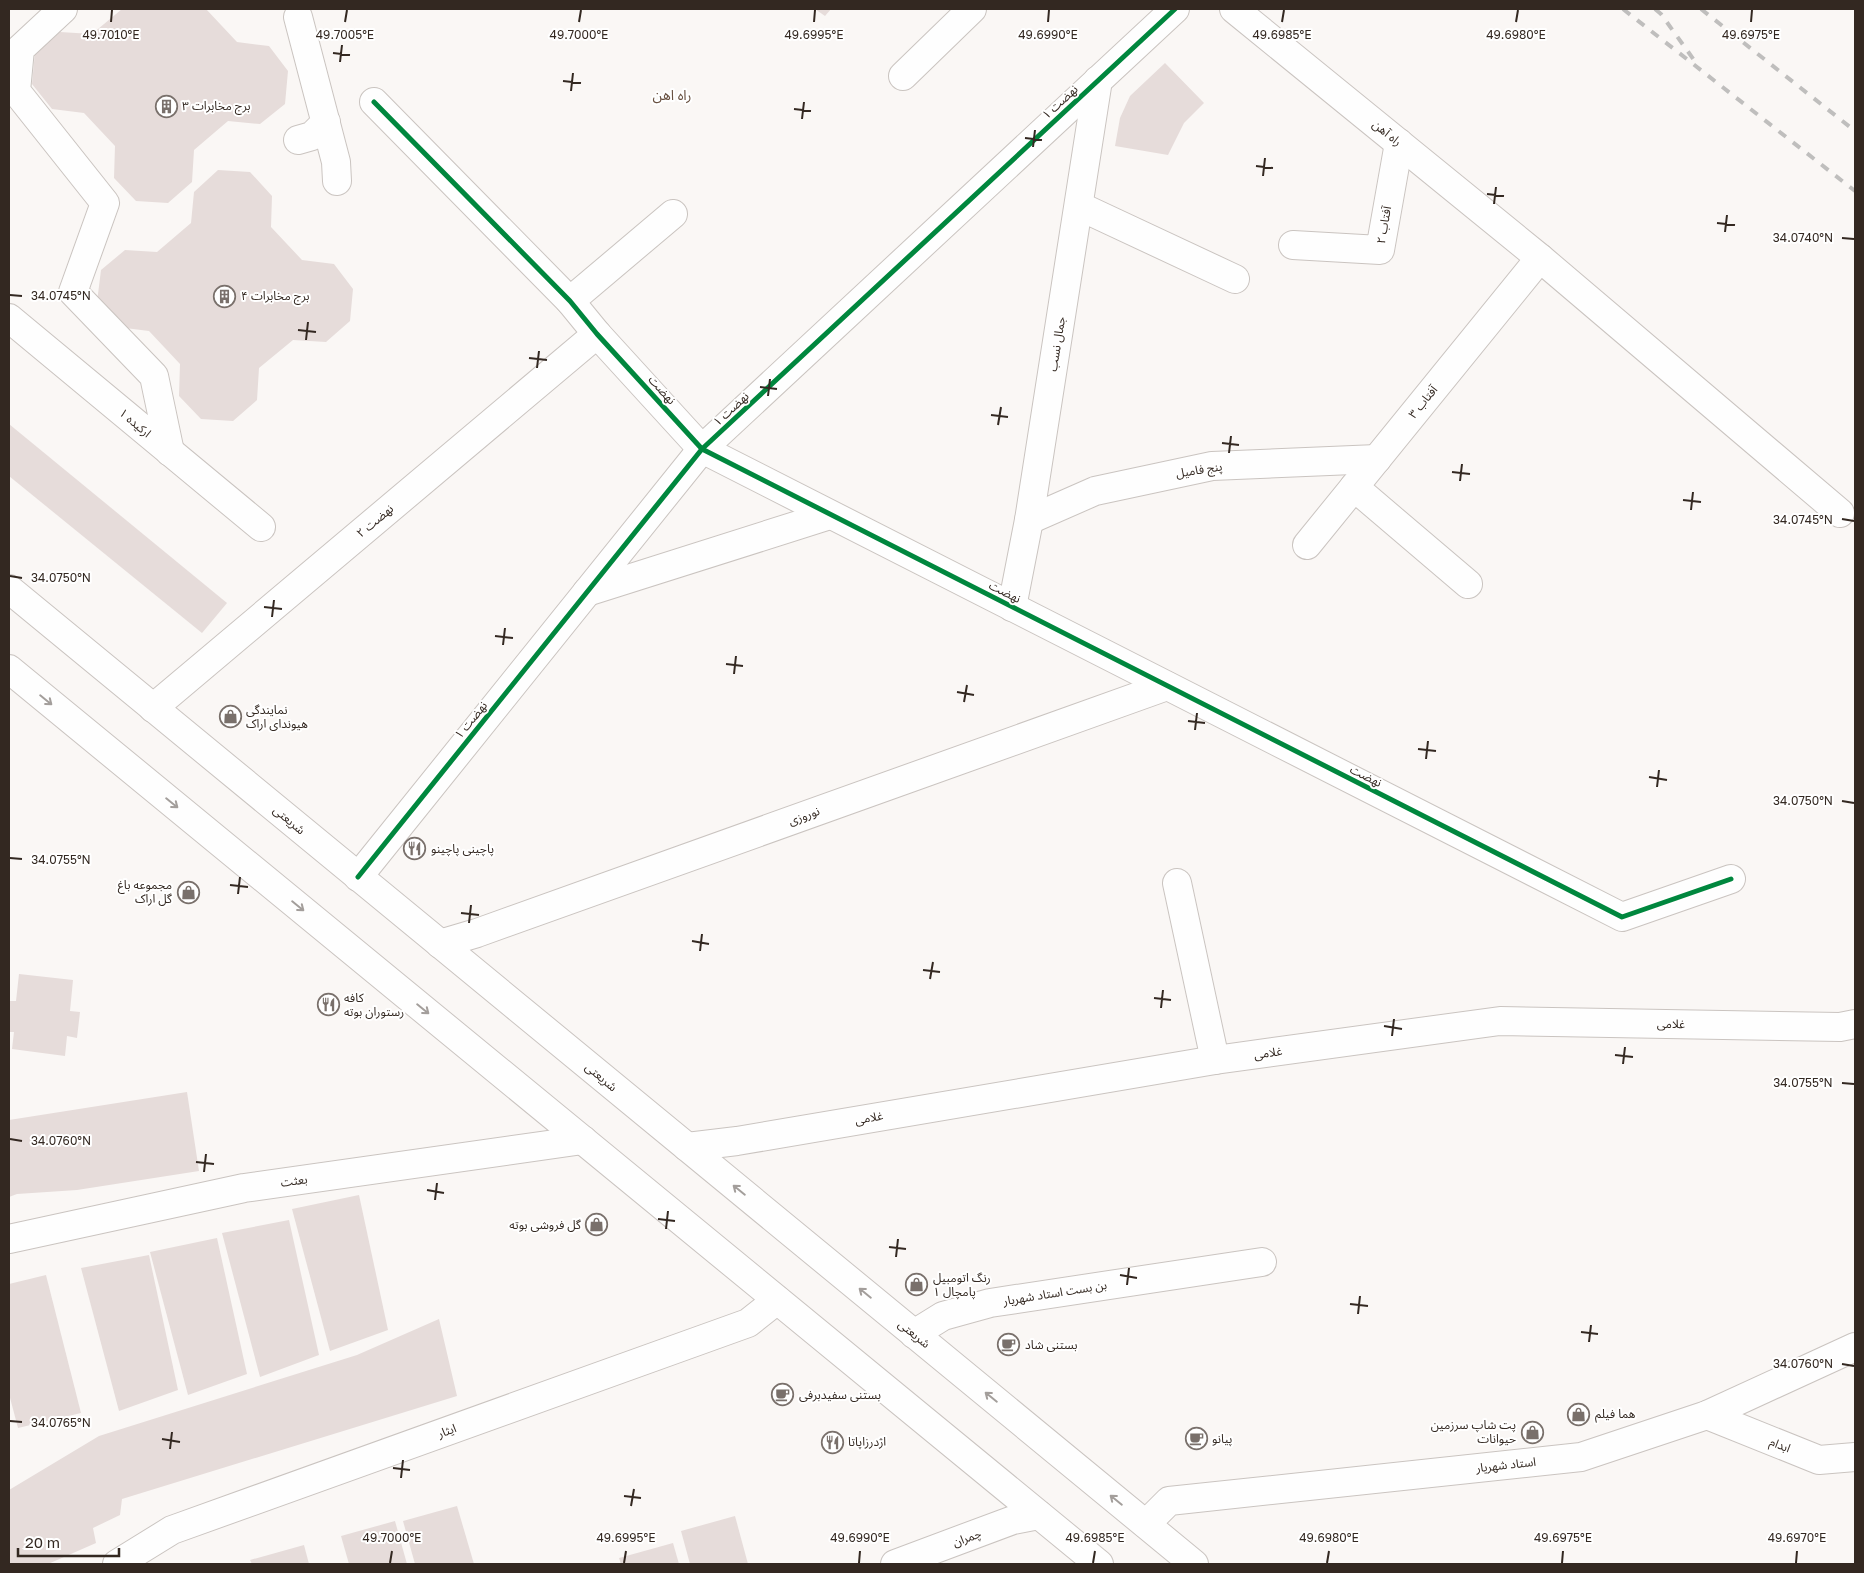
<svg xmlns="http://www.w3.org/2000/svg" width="1864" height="1573" viewBox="0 0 1864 1573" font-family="'Golos Text','Noto Sans Arabic',sans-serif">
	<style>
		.building { fill: #e6dcda }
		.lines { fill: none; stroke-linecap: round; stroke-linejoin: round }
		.minor-casing { stroke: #cac4c0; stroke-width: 30 }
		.major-casing { stroke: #cac4c0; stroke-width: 30 }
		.minor { stroke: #fefefe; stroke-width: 28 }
		.major { stroke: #fefefe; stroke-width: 28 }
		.rail { stroke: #bfbebd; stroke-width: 4; stroke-dasharray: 9 9; stroke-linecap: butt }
		.cycleway-casing { stroke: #fff; stroke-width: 8 }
		.cycleway { stroke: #00873e; stroke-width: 5 }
		.oneway { stroke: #a39e9b }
		.ticks { fill: none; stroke: #332821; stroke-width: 2 }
		.labels { text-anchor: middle; stroke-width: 4; stroke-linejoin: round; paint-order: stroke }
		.street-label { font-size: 12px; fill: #332821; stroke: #fff }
		.poi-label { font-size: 12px; fill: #332821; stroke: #fff; text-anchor: start }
		.neighbourhood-label { font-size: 14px; fill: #685040; stroke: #fff }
		.ticks-label { font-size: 12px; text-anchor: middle; fill: #332821; stroke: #fff; stroke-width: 4; stroke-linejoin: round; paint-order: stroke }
	</style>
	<rect width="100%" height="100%" fill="#faf7f5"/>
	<g class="building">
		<polygon points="122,9 206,9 237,42 269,46 288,71 285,104 260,124 228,121 194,150 192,182 168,203 136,201 114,178 115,146 84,113 52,109 32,84 35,52 60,32 92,34"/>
		<polygon points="815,9 831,9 825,16"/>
		<polygon points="1165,63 1204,103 1184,123 1168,155 1115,146 1120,118 1130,96"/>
		<polygon points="218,170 250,172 272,196 271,227 302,260 334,264 353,289 350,321 326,342 293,340 259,368 257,400 233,421 201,419 179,396 180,364 149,331 117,327 97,302 101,270 125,250 157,252 191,223 194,192"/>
		<polygon points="9,424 227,603 202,633 9,476"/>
		<polygon points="19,974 73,980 70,1011 80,1012 77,1038 67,1036 65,1056 12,1049 14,1032 9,1032 9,1001 16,1001"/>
		<polygon points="187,1092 199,1171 77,1190 17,1194 9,1197 9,1120"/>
		<polygon points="359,1195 388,1330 330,1351 292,1209"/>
		<polygon points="289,1220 319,1355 260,1377 222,1233"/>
		<polygon points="217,1238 247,1374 188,1395 150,1252"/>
		<polygon points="149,1255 178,1390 119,1411 81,1268"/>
		<polygon points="46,1275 81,1413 18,1428 9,1394 9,1284"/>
		<polygon points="439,1319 457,1396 122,1499 120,1515 93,1528 96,1543 48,1564 10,1564 9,1559 9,1490 99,1436 357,1355"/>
		<polygon points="457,1506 474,1564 415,1564 403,1521"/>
		<polygon points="735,1516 748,1564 690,1564 681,1531"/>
		<polygon points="395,1521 407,1564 349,1564 341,1536"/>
		<polygon points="673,1543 679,1564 621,1564 619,1558"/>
		<polygon points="304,1545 309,1564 252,1564 250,1560"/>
	</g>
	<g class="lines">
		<defs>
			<g id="minor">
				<polyline points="63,9 20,49 16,91 105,203 73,292 154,376 170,452"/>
				<polyline points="1234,9 1540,258 1840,513"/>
				<polyline points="298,17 336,162 337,181"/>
				<polyline points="903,76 972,9"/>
				<polyline points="374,102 570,301 597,334 702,449 1622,917 1731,879"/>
				<polyline points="298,140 312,136 326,122"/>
				<polyline points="1079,206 1235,279"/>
				<polyline points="1293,245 1380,250 1399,143"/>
				<polyline points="570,301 673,214"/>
				<polyline points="9,318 261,527"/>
				<polyline points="1354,487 1468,584"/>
				<polyline points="1029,520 1095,491 1212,466 1377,459"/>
				<polyline points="1307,545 1540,258"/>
				<polyline points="587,592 830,515"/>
				<polyline points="1012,607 1029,520 1098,80"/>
				<polyline points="153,708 597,334"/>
				<polyline points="358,877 702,449 1175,9"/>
				<polyline points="1177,883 1215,1060"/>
				<polyline points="440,944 477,933 1167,686"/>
				<polyline points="687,1147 737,1141 1215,1060 1500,1021 1840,1027 1855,1024"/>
				<polyline points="9,1239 244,1188 583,1140"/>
				<polyline points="914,1334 943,1316 990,1303 1262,1262"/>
				<polyline points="1707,1415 1819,1460 1855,1457"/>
				<polyline points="1146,1524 1169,1501 1581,1457 1707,1415 1855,1347"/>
				<polyline points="117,1564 172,1530 748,1323 777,1300"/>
				<polyline points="895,1564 1013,1520 1039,1515"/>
			</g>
			<g id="major">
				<polyline points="9,589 1194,1564"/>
				<polyline points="9,669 1099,1564"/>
			</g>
		</defs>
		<use href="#minor" class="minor-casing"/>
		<use href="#major" class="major-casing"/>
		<use href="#minor" class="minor"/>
		<use href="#major" class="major"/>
		<g class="rail">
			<polyline points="1623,9 1855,191"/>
			<polyline points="1655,9 1661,14 1694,60"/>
			<polyline points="1701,9 1855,131"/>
		</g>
		<defs>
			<g id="cycleway">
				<polyline points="374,102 570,301 597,334 702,449 1622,917 1731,879"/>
				<polyline points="358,877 702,449 1175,9"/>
			</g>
		</defs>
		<use href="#cycleway" class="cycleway-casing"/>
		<use href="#cycleway" class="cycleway"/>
	</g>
	<defs><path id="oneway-shaft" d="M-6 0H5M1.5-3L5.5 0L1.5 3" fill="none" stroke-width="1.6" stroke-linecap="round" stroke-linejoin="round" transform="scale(1.25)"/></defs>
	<g class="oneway">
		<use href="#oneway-shaft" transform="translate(46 700) rotate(39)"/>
		<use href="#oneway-shaft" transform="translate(172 803) rotate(39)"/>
		<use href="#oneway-shaft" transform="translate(298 906) rotate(39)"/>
		<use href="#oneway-shaft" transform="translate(423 1009) rotate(39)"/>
		<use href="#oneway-shaft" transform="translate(739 1190) rotate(-141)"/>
		<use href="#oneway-shaft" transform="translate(865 1293) rotate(-141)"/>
		<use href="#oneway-shaft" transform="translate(991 1397) rotate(-141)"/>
		<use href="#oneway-shaft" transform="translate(1116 1500) rotate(-141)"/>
	</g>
	<path class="ticks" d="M111 22 112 10M345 22 347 10M579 22 581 10M814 22 815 10M1048 22 1049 10M1282 22 1284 10M1516 22 1518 10M1751 22 1752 10M333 53 350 55M340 62 342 45M563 81 581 83M571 91 573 73M794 109 811 111M802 119 804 102M1025 138 1042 140M1033 147 1035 130M1256 166 1273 168M1263 176 1265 158M1487 194 1504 196M1494 204 1496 187M1717 223 1735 225M1725 232 1727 215M1842 238 1854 239M10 295 22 296M298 330 316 332M306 340 308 322M529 358 547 360M537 368 539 351M760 387 777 389M768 396 770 379M991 415 1008 417M998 425 1001 407M1222 443 1239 445M1229 453 1231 436M1452 472 1470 474M1460 481 1462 464M1683 500 1701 502M1691 510 1693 492M1842 519 1854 521M10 576 22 578M264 607 282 609M272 617 274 600M495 636 513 638M503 645 505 628M726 664 743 666M734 674 736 656M957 692 974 695M964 702 967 685M1188 721 1205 723M1195 730 1197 713M1418 749 1436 751M1426 759 1428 741M1649 777 1667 780M1657 787 1659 770M1842 801 1854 803M10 858 22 859M230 885 248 887M238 894 240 877M461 913 479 915M469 923 471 905M692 941 709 944M700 951 702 934M923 970 940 972M930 979 933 962M1154 998 1171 1000M1161 1008 1163 990M1384 1026 1402 1029M1392 1036 1394 1019M1615 1055 1633 1057M1623 1064 1625 1047M1842 1083 1854 1084M10 1139 22 1141M196 1162 214 1164M204 1172 206 1154M427 1190 444 1193M435 1200 437 1183M658 1219 675 1221M666 1229 668 1211M889 1247 906 1249M896 1257 898 1239M1120 1275 1137 1278M1127 1285 1129 1268M1350 1304 1368 1306M1358 1314 1360 1296M1581 1332 1598 1334M1589 1342 1591 1325M1842 1364 1854 1366M10 1421 22 1422M162 1439 180 1442M170 1449 172 1432M393 1468 410 1470M401 1478 403 1460M624 1496 641 1498M631 1506 634 1489M390 1563 392 1551M624 1563 626 1551M859 1563 860 1551M1093 1563 1095 1551M1327 1563 1329 1551M1562 1563 1563 1551M1796 1563 1797 1551"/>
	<defs>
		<symbol id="building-ring" viewBox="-11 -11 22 22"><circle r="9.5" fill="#fff" stroke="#79706b" stroke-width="1.5"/><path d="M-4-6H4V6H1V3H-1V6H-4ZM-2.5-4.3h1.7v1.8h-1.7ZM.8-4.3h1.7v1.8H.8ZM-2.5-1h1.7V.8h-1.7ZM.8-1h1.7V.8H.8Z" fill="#79706b"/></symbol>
		<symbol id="shop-ring" viewBox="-11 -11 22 22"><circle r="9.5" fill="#fff" stroke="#79706b" stroke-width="1.5"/><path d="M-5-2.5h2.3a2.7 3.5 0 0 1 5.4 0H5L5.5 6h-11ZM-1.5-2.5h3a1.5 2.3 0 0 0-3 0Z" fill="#79706b"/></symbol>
		<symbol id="restaurant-ring" viewBox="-11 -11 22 22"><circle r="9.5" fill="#fff" stroke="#79706b" stroke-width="1.5"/><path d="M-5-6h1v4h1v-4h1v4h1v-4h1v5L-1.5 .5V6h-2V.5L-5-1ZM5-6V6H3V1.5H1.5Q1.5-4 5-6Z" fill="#79706b"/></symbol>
		<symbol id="cafe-ring" viewBox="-11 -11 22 22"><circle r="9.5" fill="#fff" stroke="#79706b" stroke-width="1.5"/><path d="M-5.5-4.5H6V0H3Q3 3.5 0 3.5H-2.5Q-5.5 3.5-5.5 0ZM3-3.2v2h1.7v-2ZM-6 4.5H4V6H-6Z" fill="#79706b"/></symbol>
	</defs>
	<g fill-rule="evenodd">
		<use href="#building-ring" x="154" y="94" width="25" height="25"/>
		<use href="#building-ring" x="212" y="284" width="25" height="25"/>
		<use href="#shop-ring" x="218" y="704" width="25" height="25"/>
		<use href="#restaurant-ring" x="402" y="836" width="25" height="25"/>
		<use href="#shop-ring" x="176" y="880" width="25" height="25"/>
		<use href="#restaurant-ring" x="316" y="992" width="25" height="25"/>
		<use href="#shop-ring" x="584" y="1212" width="25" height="25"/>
		<use href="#shop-ring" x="904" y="1272" width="25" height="25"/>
		<use href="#cafe-ring" x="996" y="1332" width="25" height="25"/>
		<use href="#cafe-ring" x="770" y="1382" width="25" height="25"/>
		<use href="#shop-ring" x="1566" y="1402" width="25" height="25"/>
		<use href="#shop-ring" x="1520" y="1420" width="25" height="25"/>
		<use href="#cafe-ring" x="1184" y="1426" width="25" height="25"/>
		<use href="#restaurant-ring" x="820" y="1430" width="25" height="25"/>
	</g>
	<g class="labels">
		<g class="street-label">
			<text transform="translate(1060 102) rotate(-43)" y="4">نهضت ۱</text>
			<text transform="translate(1387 133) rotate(39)" y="4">راه آهن</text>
			<text transform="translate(1384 225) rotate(-80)" y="4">آفتاب ۲</text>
			<text transform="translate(1057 344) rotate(-81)" y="4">جمال نسب</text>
			<text transform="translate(662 390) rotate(48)" y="4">نهضت</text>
			<text transform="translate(1423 402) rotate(-51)" y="4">آفتاب ۳</text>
			<text transform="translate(731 409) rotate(-43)" y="4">نهضت ۱</text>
			<text transform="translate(135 423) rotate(40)" y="4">ارکیده ۱</text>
			<text transform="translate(1199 470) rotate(-9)" y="4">پنج فامیل</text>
			<text transform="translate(375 521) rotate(-40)" y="4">نهضت ۲</text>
			<text transform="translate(1005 592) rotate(27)" y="4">نهضت</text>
			<text transform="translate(471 720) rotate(-51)" y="4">نهضت ۱</text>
			<text transform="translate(1366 776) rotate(27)" y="4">نهضت</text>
			<text transform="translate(804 816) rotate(-20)" y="4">نوروزی</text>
			<text transform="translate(289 820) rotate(40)" y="4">شریعتی</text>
			<text transform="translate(1671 1024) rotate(1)" y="4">غلامی</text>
			<text transform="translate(1268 1053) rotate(-8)" y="4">غلامی</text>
			<text transform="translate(601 1077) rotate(40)" y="4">شریعتی</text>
			<text transform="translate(869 1118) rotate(-10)" y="4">غلامی</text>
			<text transform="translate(294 1181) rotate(-8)" y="4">بعثت</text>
			<text transform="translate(1055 1293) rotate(-9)" y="4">بن بست استاد شهریار</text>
			<text transform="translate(914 1334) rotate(39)" y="4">شریعتی</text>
			<text transform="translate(447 1431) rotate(-20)" y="4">ایثار</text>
			<text transform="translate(1780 1445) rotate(22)" y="4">ابدام</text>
			<text transform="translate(1506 1465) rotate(-6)" y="4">استاد شهریار</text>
			<text transform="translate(967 1538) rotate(-20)" y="4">چمران</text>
		</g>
		<g class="poi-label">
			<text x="182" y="110">برج مخابرات ۳</text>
			<text x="241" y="300">برج مخابرات ۴</text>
			<text x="246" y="714">نمایندگی<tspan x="246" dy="14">هیوندای اراک</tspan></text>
			<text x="431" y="853">پاچینی پاچینو</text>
			<text x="172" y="889" text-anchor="end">مجموعه باغ<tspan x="172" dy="14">گل اراک</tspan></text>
			<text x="344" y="1002">کافه<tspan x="344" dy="14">رستوران بوته</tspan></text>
			<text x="581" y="1229" text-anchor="end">گل فروشی بوته</text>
			<text x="933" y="1282">رنگ اتومبیل<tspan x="933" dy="14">پامچال ۱</tspan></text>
			<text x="1025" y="1349">بستنی شاد</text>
			<text x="799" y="1399">بستنی سفیدبرفی</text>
			<text x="1595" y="1418">هما فیلم</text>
			<text x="1516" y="1429" text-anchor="end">پت شاپ سرزمین<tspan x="1516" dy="14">حیوانات</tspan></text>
			<text x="1212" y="1443">پیانو</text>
			<text x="848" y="1446">اژدرزاپاتا</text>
		</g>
		<g class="neighbourhood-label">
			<text x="672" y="100">راه اهن</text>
		</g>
	</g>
	<g class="ticks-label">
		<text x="111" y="39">49.7010°E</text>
		<text x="345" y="39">49.7005°E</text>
		<text x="579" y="39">49.7000°E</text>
		<text x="814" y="39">49.6995°E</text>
		<text x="1048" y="39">49.6990°E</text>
		<text x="1282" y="39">49.6985°E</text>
		<text x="1516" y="39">49.6980°E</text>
		<text x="1751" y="39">49.6975°E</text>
		<text x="1803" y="242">34.0740°N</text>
		<text x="61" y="300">34.0745°N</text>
		<text x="1803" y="524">34.0745°N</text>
		<text x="61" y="582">34.0750°N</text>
		<text x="1803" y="805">34.0750°N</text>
		<text x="61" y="864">34.0755°N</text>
		<text x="1803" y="1087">34.0755°N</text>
		<text x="61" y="1145">34.0760°N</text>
		<text x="1803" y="1368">34.0760°N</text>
		<text x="61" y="1427">34.0765°N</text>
		<text x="392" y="1542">49.7000°E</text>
		<text x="626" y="1542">49.6995°E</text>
		<text x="860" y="1542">49.6990°E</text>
		<text x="1095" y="1542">49.6985°E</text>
		<text x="1329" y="1542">49.6980°E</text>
		<text x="1563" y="1542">49.6975°E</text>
		<text x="1797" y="1542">49.6970°E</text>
	</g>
	<rect width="1864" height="1573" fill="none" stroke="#332821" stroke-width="20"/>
	<path d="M18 1548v8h101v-8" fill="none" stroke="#332821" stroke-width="2.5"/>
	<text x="25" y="1548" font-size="15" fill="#332821" stroke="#ffffff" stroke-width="4" paint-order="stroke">20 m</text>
</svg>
